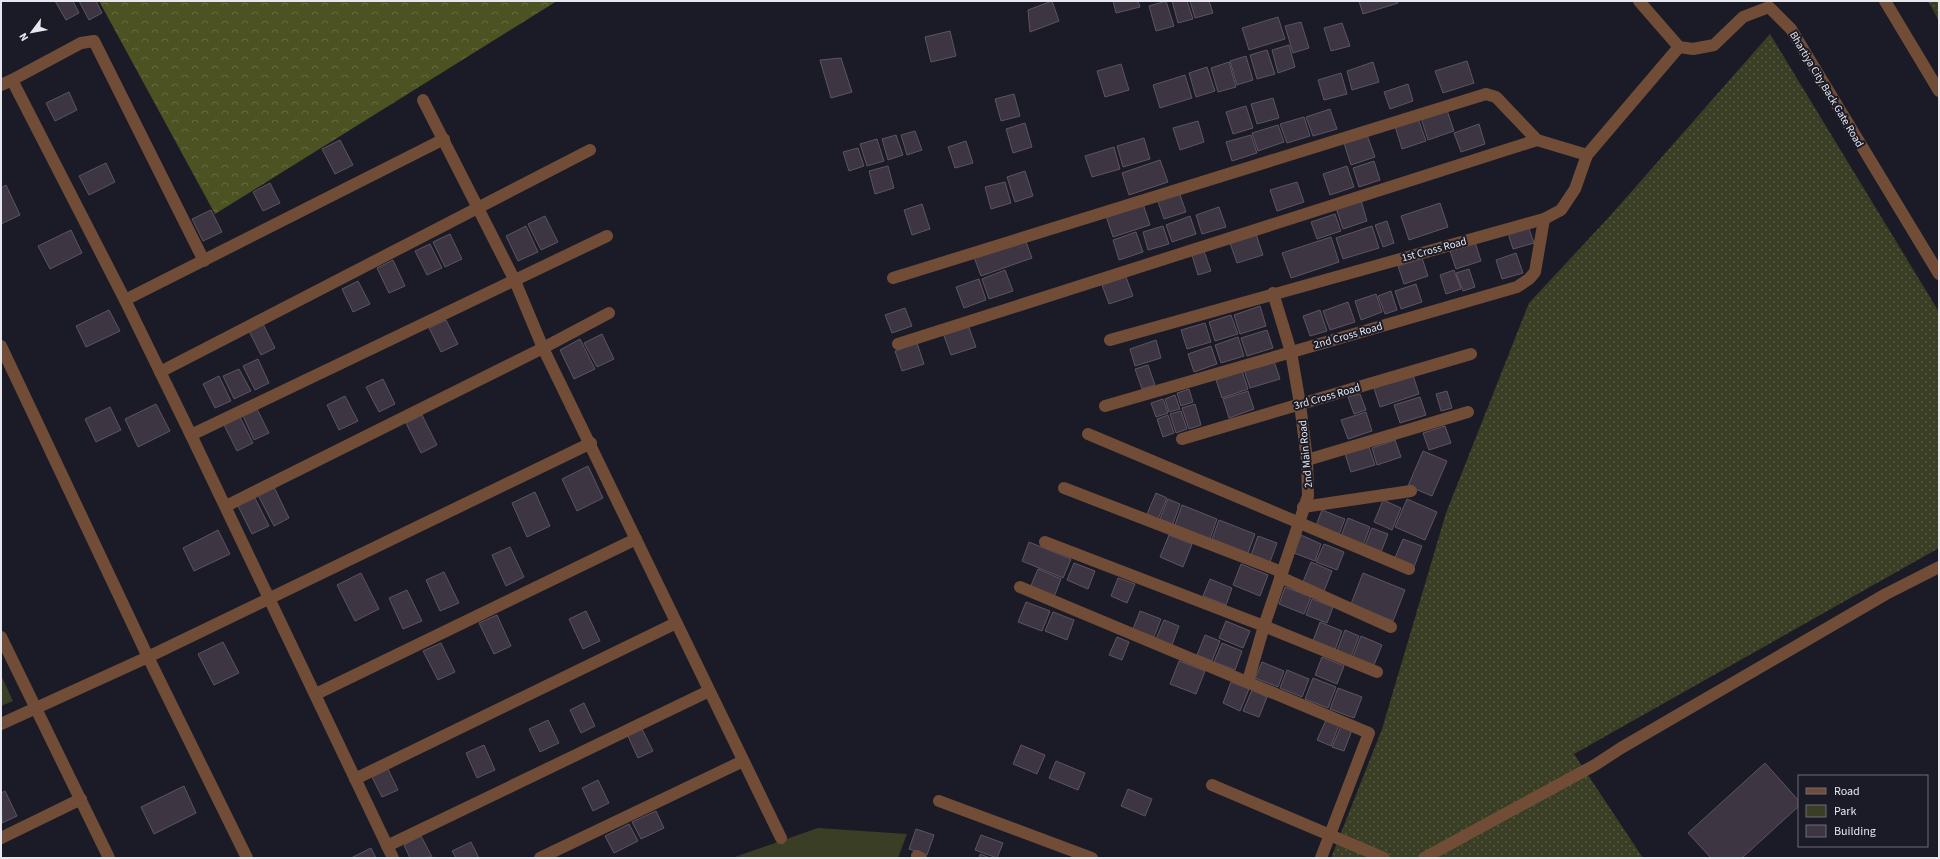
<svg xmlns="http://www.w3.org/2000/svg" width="1940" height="859" viewBox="0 0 1940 859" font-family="'Source Sans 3',sans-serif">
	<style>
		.grass { fill: url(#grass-dots) }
		.forest { fill: url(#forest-crowns) }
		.green { fill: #3a3e24 }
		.building { fill: #3d3542; stroke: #5c5461 }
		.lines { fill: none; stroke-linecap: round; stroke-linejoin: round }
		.minor { stroke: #714d37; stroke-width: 12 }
		.labels { text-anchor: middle; stroke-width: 4; stroke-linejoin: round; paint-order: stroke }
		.street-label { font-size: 11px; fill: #e7e7f0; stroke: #1b1b27 }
	</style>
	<defs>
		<pattern id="grass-dots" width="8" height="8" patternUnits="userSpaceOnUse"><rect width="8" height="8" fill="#3a3e24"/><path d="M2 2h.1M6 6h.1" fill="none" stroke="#565a44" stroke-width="1.8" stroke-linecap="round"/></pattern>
		<pattern id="forest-crowns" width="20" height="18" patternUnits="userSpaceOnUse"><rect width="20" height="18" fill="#4c5221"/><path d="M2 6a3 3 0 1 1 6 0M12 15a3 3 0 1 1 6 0" fill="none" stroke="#666b42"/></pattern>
	</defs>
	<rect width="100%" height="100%" fill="#1b1b27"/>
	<g class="grass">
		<polygon points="1928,1 1939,1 1939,21"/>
		<polygon points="1770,34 1939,312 1939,548 1574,754 1643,858 1331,858 1382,729 1446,513 1529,303 1610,216"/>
	</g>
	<polygon class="forest" points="99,1 557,1 215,214"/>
	<g class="green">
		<polygon points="1,675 13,701 1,706"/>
		<polygon points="818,828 907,834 898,858 732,858"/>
	</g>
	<g class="building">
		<polygon points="55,1 73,1 79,13 66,20"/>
		<polygon points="79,1 96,1 102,13 89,20"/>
		<polygon points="1052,1 1059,21 1030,32 1028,10"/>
		<polygon points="1113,1 1138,1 1140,7 1116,13"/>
		<polygon points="1166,1 1174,26 1156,31 1149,6"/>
		<polygon points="1172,1 1187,1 1193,19 1178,23"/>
		<polygon points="1190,1 1209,1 1213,13 1195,18"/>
		<polygon points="1359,1 1398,1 1398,3 1363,14"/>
		<polygon points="1278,17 1285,39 1249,50 1242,28"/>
		<polygon points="1301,22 1309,48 1293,53 1285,26"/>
		<polygon points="1342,23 1350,46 1331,51 1324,28"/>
		<polygon points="950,31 956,56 931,62 925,37"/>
		<polygon points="1289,45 1295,67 1278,73 1272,50"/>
		<polygon points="1267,50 1275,74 1257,79 1250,55"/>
		<polygon points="1246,56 1253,80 1237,85 1230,61"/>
		<polygon points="841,58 852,92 831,98 820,60"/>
		<polygon points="1467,61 1474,83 1443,93 1435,71"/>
		<polygon points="1229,62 1236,87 1218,92 1211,68"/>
		<polygon points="1373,62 1379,82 1352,90 1347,71"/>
		<polygon points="1121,64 1129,90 1105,97 1097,71"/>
		<polygon points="1207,67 1215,91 1196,97 1189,73"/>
		<polygon points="1341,73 1347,94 1324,100 1318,80"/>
		<polygon points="1185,75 1192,98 1160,108 1153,85"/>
		<polygon points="1408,84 1413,101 1390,109 1384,92"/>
		<polygon points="69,92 77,110 55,121 46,103"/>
		<polygon points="1014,94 1020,116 1001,121 995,99"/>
		<polygon points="1273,98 1279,118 1257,124 1251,104"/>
		<polygon points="1246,106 1253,128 1233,134 1226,112"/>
		<polygon points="1330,109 1337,129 1313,136 1306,117"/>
		<polygon points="1447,110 1454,131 1428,140 1421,118"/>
		<polygon points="1304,117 1310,136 1287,143 1280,124"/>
		<polygon points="1418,118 1426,141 1402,149 1395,126"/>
		<polygon points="1198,121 1204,142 1180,150 1173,128"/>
		<polygon points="1025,123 1032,147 1013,153 1006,129"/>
		<polygon points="1479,124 1485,144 1461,152 1454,133"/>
		<polygon points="1278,125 1284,142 1258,151 1252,133"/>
		<polygon points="915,131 922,150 907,155 901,135"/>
		<polygon points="896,135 903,155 888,160 882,139"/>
		<polygon points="1251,135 1257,153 1232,161 1226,142"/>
		<polygon points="1367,135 1375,157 1351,165 1344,143"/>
		<polygon points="1144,138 1150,159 1123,167 1117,146"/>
		<polygon points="877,139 884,161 867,166 860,144"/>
		<polygon points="340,140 353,165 335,174 322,149"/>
		<polygon points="966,141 973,163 955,168 948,147"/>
		<polygon points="1114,147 1120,169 1092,177 1085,156"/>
		<polygon points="858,148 864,166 849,171 843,152"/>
		<polygon points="1160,160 1168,182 1129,195 1122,173"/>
		<polygon points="1374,161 1380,180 1359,187 1353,168"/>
		<polygon points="106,163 115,182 89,195 79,176"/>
		<polygon points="888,166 894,188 875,194 869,171"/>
		<polygon points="1347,166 1354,187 1330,195 1323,174"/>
		<polygon points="1025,171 1033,196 1015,202 1007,177"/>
		<polygon points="1005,182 1011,203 991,209 985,187"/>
		<polygon points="1297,182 1304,202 1277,211 1270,190"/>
		<polygon points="270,183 280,203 263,211 253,192"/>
		<polygon points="6,185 20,215 1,224 1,188"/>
		<polygon points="1179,192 1186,212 1164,219 1157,199"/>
		<polygon points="1361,200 1367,221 1343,229 1336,208"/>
		<polygon points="1440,203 1448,227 1409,240 1401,216"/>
		<polygon points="922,204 930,229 912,235 904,210"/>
		<polygon points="1143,204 1150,225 1113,237 1106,216"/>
		<polygon points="1219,207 1226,227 1202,234 1196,215"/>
		<polygon points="211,210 222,232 203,241 192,219"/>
		<polygon points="1335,214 1341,231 1317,239 1311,222"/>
		<polygon points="545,216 558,242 541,250 528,224"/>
		<polygon points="1190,216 1196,234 1172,242 1166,225"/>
		<polygon points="1387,221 1394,243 1383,247 1375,225"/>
		<polygon points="526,226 538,252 518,261 506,236"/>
		<polygon points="1163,226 1169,244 1148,250 1143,232"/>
		<polygon points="1372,226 1379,248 1343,259 1336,238"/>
		<polygon points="1528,226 1534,243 1513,249 1508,233"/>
		<polygon points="71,230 82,253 50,269 38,246"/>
		<polygon points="1136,232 1143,252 1119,260 1113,240"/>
		<polygon points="450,234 462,259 445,267 433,242"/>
		<polygon points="1256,234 1263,255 1237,263 1230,243"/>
		<polygon points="1331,237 1339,262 1291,278 1282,253"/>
		<polygon points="1025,239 1032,258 981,276 974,257"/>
		<polygon points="1475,242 1481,261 1456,269 1450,251"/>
		<polygon points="430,244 442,268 427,275 415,251"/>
		<polygon points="1204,251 1211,271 1198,275 1192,255"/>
		<polygon points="1516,253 1523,273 1502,279 1496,260"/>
		<polygon points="1422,258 1428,276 1404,284 1398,266"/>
		<polygon points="393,260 405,286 389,293 377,268"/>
		<polygon points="1469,269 1475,287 1463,291 1456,273"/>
		<polygon points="1005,270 1013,291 989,299 982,279"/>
		<polygon points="1454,270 1461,289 1446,294 1440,275"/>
		<polygon points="1126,277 1133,296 1109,304 1102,285"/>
		<polygon points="979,279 986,300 964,308 956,287"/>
		<polygon points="358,281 370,304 353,312 342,289"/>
		<polygon points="1416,284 1422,302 1401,309 1395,291"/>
		<polygon points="1391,291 1397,310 1385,314 1378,296"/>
		<polygon points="1376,294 1382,312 1361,320 1355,301"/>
		<polygon points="1348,302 1355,322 1330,330 1323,311"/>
		<polygon points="1260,306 1266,326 1240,334 1234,315"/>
		<polygon points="905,308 912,326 892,333 885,315"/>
		<polygon points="109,310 120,331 86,347 76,326"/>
		<polygon points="1320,310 1327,331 1310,336 1303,316"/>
		<polygon points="1231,315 1238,334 1215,341 1209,322"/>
		<polygon points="446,320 458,344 441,352 429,328"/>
		<polygon points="1205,323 1211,342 1187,349 1181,330"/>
		<polygon points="263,324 275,348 261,355 249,331"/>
		<polygon points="968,325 976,347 951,355 943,333"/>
		<polygon points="1267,330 1273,348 1247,356 1241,338"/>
		<polygon points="602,334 614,359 597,367 584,343"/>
		<polygon points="1238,337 1244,356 1221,363 1215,345"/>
		<polygon points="580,339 595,369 574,379 560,350"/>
		<polygon points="1156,340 1161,358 1135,366 1130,349"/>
		<polygon points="917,343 924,364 902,371 895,351"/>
		<polygon points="1211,346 1217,364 1194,372 1188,354"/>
		<polygon points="258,359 269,383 255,390 243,366"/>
		<polygon points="1274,361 1280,379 1250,388 1244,370"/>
		<polygon points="1148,365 1155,385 1142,389 1135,369"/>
		<polygon points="239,369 251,391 234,399 223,376"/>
		<polygon points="1242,371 1248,389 1222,398 1216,380"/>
		<polygon points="1413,375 1419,394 1380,407 1374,388"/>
		<polygon points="219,376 231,401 215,408 203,384"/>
		<polygon points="383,379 395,404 379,412 366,387"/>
		<polygon points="1189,389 1193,402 1181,406 1177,393"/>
		<polygon points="1248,391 1254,409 1229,418 1223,399"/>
		<polygon points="1447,391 1452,408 1441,411 1436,394"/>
		<polygon points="1360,394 1366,410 1354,414 1348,397"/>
		<polygon points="1175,395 1180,409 1169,412 1165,399"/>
		<polygon points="345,396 358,421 339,430 327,405"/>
		<polygon points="1420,397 1426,415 1400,423 1394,405"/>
		<polygon points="1163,399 1168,413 1156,417 1151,403"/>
		<polygon points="156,404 170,431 138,447 125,419"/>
		<polygon points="1195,404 1201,425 1189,429 1182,408"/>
		<polygon points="110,407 121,430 96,442 85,419"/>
		<polygon points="257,409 269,433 254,440 243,416"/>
		<polygon points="1181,411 1187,429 1176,433 1170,414"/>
		<polygon points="1366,412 1372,431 1348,439 1341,420"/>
		<polygon points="422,415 437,445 421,453 406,423"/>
		<polygon points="1168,415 1174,433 1163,437 1157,419"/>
		<polygon points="240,417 253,443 237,451 224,425"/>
		<polygon points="1445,426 1451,443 1429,450 1423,433"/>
		<polygon points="1395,440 1401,457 1377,465 1372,448"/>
		<polygon points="1369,447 1375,465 1351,472 1345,454"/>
		<polygon points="1423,451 1447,461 1432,496 1408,486"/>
		<polygon points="588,466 603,498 577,511 562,479"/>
		<polygon points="273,485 289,518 274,526 257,493"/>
		<polygon points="535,492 550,526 527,537 512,503"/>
		<polygon points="1156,493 1167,498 1158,519 1147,514"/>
		<polygon points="253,494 269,526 252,534 236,502"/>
		<polygon points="1168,499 1180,504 1173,524 1160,519"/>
		<polygon points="1407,499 1437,512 1425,540 1395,527"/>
		<polygon points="1383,500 1401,508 1392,530 1374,522"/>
		<polygon points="1182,505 1217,519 1210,539 1175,525"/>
		<polygon points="1322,510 1345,519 1338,537 1315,528"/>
		<polygon points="1348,518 1370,527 1362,548 1340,539"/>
		<polygon points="1219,520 1255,534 1248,553 1212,539"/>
		<polygon points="1372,528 1388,534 1380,555 1364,548"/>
		<polygon points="218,530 230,554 194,571 183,548"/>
		<polygon points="1169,535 1192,544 1183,567 1160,557"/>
		<polygon points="1301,535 1321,544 1315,561 1294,553"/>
		<polygon points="1258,536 1277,543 1270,562 1251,555"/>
		<polygon points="1403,539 1422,546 1414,567 1394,560"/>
		<polygon points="1029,542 1071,559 1063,578 1022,561"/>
		<polygon points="1324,544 1344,552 1337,570 1316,562"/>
		<polygon points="510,547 524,577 506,586 492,555"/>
		<polygon points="1311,562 1332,571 1324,591 1303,582"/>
		<polygon points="1074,563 1095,571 1088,589 1067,580"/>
		<polygon points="1241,564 1268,575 1260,596 1233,585"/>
		<polygon points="1038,569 1061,579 1054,597 1030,588"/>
		<polygon points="444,572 459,603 440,611 426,580"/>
		<polygon points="361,573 379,609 355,621 337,585"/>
		<polygon points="1363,573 1405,590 1393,621 1351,604"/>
		<polygon points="1118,578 1135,584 1127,603 1111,596"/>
		<polygon points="1210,579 1232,588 1226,605 1203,596"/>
		<polygon points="1285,587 1311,597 1304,614 1279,604"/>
		<polygon points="407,590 422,621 403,629 389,598"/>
		<polygon points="1312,599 1333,607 1327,623 1306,615"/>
		<polygon points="1026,602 1050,611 1042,631 1018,622"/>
		<polygon points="586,611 600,641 583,649 569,619"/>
		<polygon points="1140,611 1161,619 1154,637 1133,629"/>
		<polygon points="1053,612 1074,620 1067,640 1045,631"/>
		<polygon points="497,615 511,646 494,654 479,623"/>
		<polygon points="1164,620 1179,626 1172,645 1156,639"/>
		<polygon points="1226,621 1250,631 1243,648 1219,638"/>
		<polygon points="1320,622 1342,631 1335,650 1313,641"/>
		<polygon points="1345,630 1359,636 1351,657 1337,651"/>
		<polygon points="1205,635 1220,641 1212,661 1197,655"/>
		<polygon points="1361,636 1382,645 1374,665 1353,657"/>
		<polygon points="1117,637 1129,642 1122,660 1109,655"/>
		<polygon points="223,642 239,673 214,685 198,654"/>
		<polygon points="441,643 455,672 438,680 423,651"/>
		<polygon points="1222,643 1242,651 1235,670 1214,662"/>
		<polygon points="1322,657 1344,666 1337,684 1315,675"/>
		<polygon points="1179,661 1205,671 1196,694 1170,684"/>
		<polygon points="1262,662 1284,671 1278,687 1255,678"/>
		<polygon points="1287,670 1309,679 1302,697 1280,688"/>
		<polygon points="1313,678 1336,687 1328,708 1305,699"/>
		<polygon points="1231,682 1249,689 1240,711 1223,703"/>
		<polygon points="1338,688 1362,697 1354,718 1330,709"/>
		<polygon points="1252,690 1267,697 1259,717 1243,711"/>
		<polygon points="584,703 595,726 581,733 570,710"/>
		<polygon points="548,720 559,743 540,752 529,729"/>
		<polygon points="1326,720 1339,725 1331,746 1317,740"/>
		<polygon points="1341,726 1352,730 1344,751 1332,747"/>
		<polygon points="641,727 653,751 638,758 627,734"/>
		<polygon points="484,745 495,770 477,778 466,753"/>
		<polygon points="1021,745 1045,755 1037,774 1013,764"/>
		<polygon points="1056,761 1085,773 1078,790 1049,778"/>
		<polygon points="1765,763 1799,801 1799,806 1742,858 1711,858 1688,833"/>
		<polygon points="388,769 398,790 382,797 372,777"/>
		<polygon points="598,780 609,803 593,811 582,788"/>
		<polygon points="184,786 196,813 154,834 141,807"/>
		<polygon points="1128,789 1152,799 1145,816 1121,806"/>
		<polygon points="5,791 17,816 2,823 1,793"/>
		<polygon points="656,811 664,828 641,839 632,822"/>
		<polygon points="629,824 638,841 614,853 605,836"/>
		<polygon points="916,829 934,835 927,855 909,849"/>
		<polygon points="981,835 1003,843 997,858 975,850"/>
		<polygon points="421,836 432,857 410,858 404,845"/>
		<polygon points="471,842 479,858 456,858 452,851"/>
		<polygon points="371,848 376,858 351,858"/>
		<polygon points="980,854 990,858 979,858"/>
	</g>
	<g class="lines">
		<g class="minor">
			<polyline points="1639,1 1679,47 1693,49 1714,45 1743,17 1769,7 1791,29 1939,274"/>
			<polyline points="1885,1 1939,91"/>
			<polyline points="12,80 81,43 94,41 204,261"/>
			<polyline points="1,85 12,80 125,300 191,435 393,858"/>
			<polyline points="423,100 515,281 543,348 781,838"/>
			<polyline points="893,278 1486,94 1496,97 1537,140 1587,155"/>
			<polyline points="125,300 444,139"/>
			<polyline points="1110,340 1544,219 1561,210 1575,189 1587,155 1679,47"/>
			<polyline points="898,344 1537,140"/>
			<polyline points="1,346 148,657 247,858"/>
			<polyline points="160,372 590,150"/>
			<polyline points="1105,406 1517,287 1529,279 1535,272 1544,219"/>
			<polyline points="1088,434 1409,569"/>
			<polyline points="191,435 607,236"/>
			<polyline points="1182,439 1471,354"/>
			<polyline points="1307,460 1468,412"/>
			<polyline points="1064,488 1282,572"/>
			<polyline points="226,506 543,348 609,313"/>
			<polyline points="1303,507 1411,491"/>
			<polyline points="1045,542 1264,626 1377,672"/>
			<polyline points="1280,577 1391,627"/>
			<polyline points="1020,587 1369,733 1321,858"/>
			<polyline points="1,637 109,858"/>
			<polyline points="1248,681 1264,626 1308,496 1307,460 1300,404 1291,352 1273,293"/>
			<polyline points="316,694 636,539"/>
			<polyline points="1,724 148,657 591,443"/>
			<polyline points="355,779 676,623"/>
			<polyline points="1212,785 1384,858"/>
			<polyline points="939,801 1092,858"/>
			<polyline points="1,838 81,799"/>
			<polyline points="387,846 709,691"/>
			<polyline points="917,856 921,858"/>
			<polyline points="540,858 743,761"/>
			<polyline points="1424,858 1595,765 1621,748 1886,594 1939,567"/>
		</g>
	</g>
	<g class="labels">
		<g class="street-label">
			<text transform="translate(1827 89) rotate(59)" y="4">Bhartiya City Back Gate Road</text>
			<text transform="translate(1434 249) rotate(-15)" y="4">1st Cross Road</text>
			<text transform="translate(1348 335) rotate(-16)" y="4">2nd Cross Road</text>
			<text transform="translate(1327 396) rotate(-16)" y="4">3rd Cross Road</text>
			<text transform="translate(1305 454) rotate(-95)" y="4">2nd Main Road</text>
		</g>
	</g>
	<rect width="1940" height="859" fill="none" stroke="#e7e7f0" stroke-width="4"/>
	<rect x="1798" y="775" width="130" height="72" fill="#1b1b27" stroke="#6d6d77"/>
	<rect x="1806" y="788" width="20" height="6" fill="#714d37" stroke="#6d6d77"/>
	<text x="1834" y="795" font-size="12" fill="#e7e7f0">Road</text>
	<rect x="1806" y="805" width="20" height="12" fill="#3a3e24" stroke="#6d6d77"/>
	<text x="1834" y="815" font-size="12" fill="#e7e7f0">Park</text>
	<rect x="1806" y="825" width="20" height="12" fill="#3d3542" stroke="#6d6d77"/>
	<text x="1834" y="835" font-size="12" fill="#e7e7f0">Building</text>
	<g transform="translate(32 32) rotate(238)" stroke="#1b1b27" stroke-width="3" paint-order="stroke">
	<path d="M0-3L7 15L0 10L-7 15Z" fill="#e7e7f0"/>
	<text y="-6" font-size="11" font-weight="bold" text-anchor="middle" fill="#e7e7f0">N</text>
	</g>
</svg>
